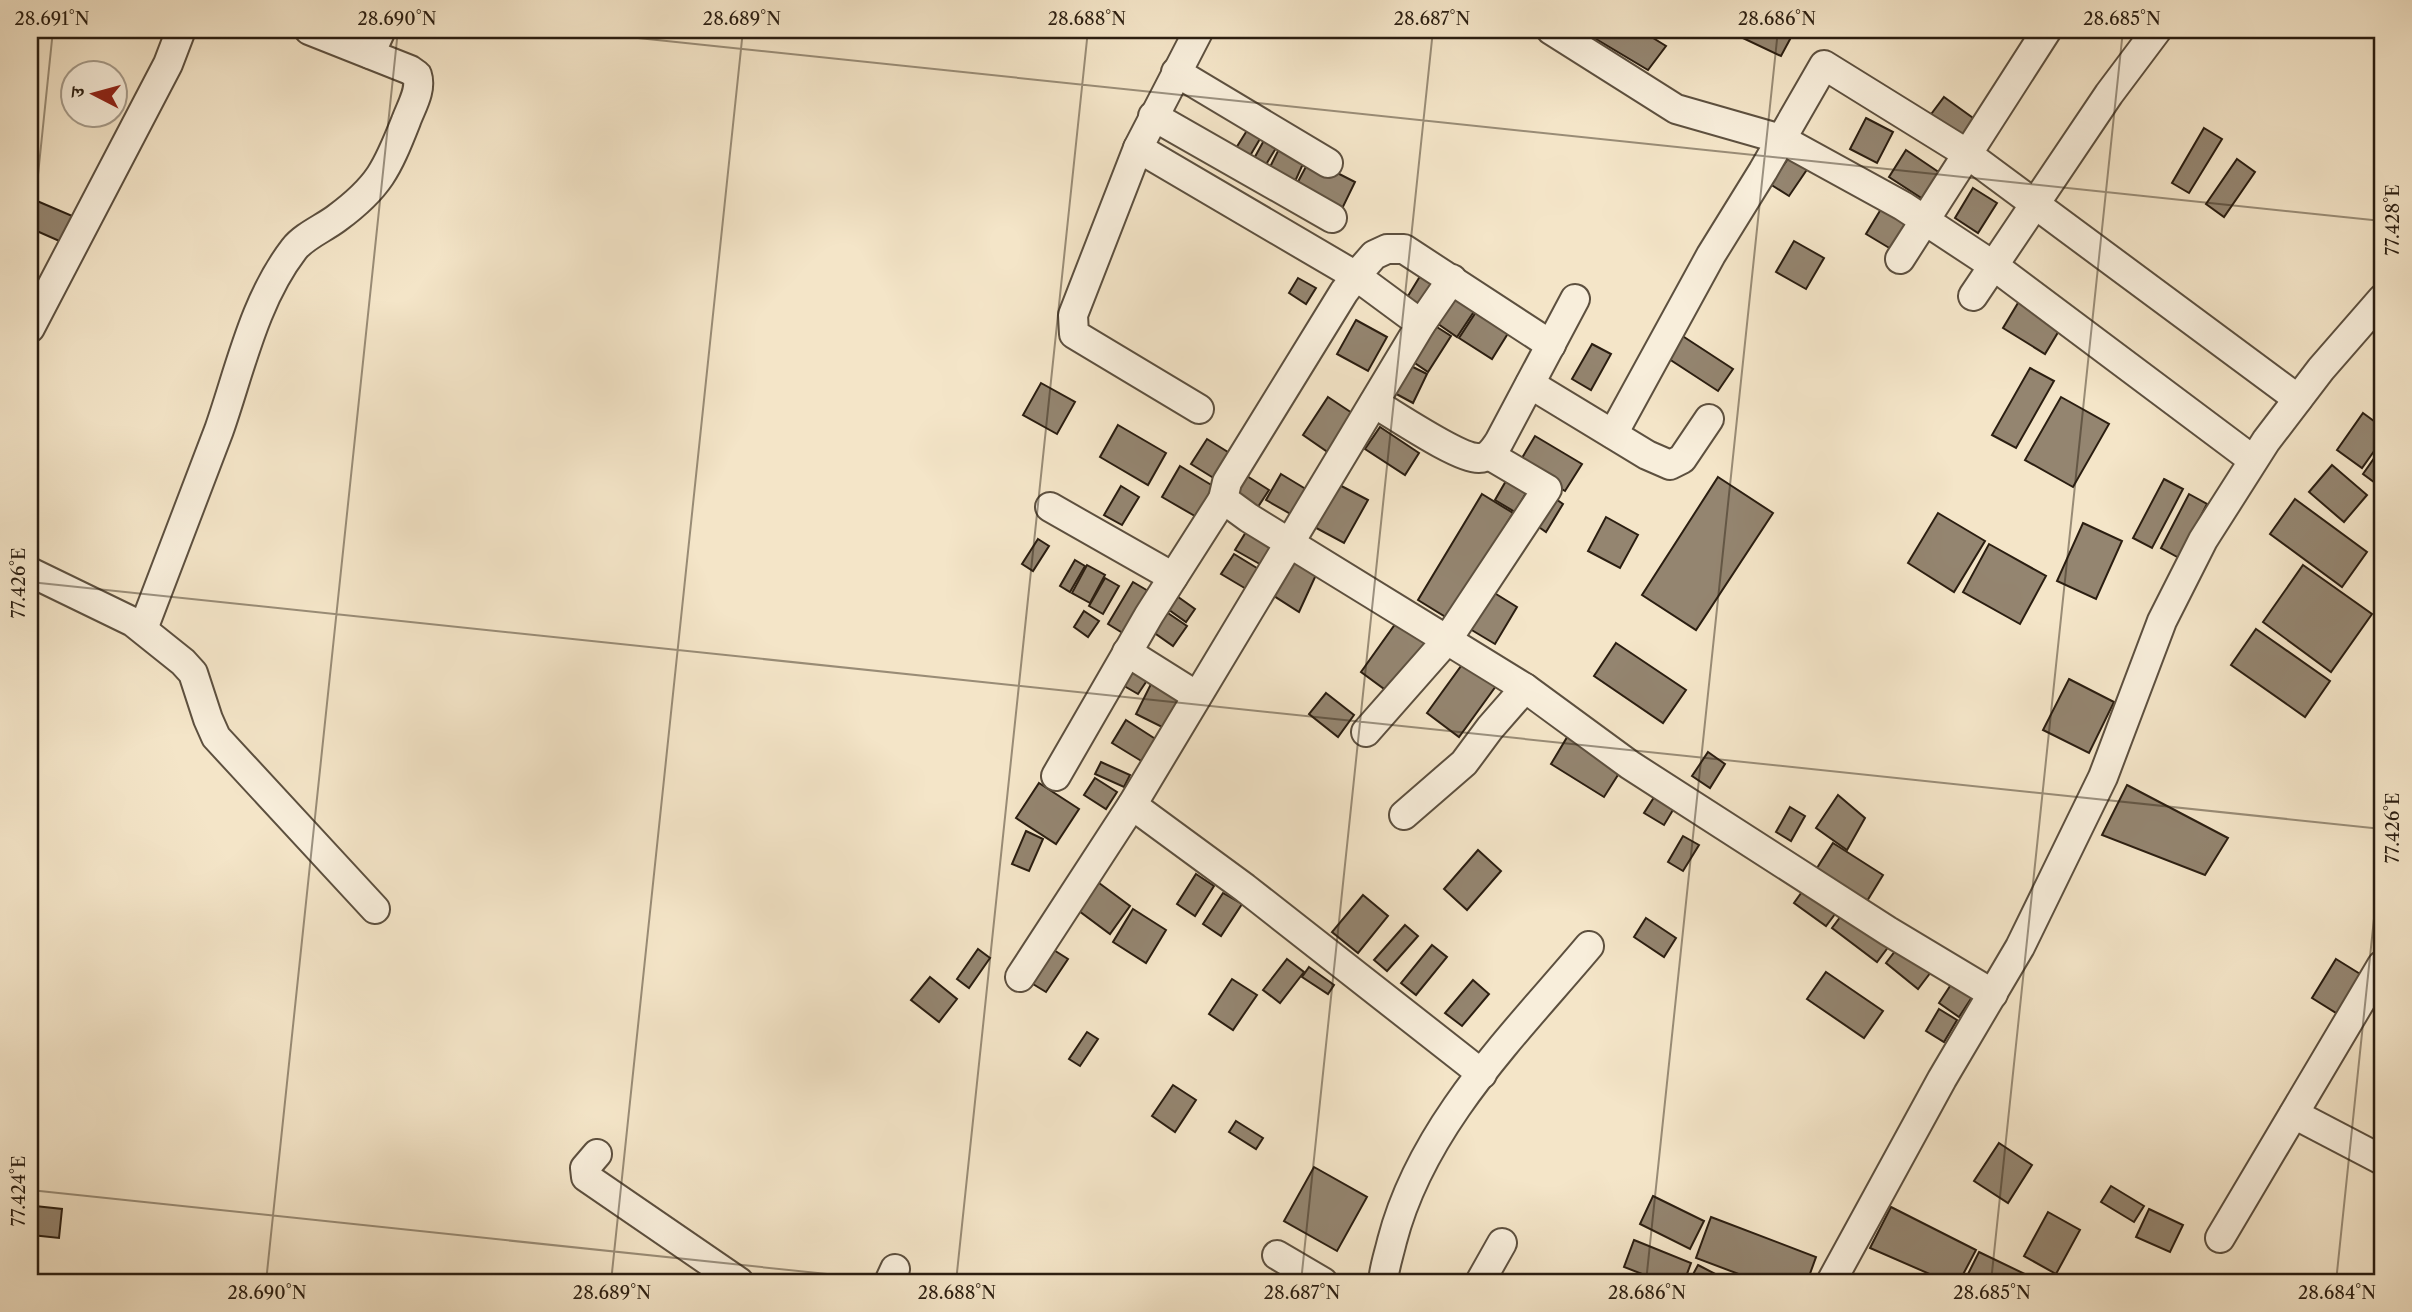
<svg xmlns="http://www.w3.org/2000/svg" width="2412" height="1312" viewBox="0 0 2412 1312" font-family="'Libre Caslon Text','Noto Serif Devanagari',serif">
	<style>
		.building { fill: #948570; stroke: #2b1e11; stroke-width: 2 }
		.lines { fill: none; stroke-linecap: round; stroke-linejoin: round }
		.minor-casing { stroke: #5d503f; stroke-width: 32 }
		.minor { stroke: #f8eedb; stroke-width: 28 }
		.ticks { fill: none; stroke: #2b1e11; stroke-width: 2; stroke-opacity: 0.45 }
		.neatline { fill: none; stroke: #2b1e11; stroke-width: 2.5 }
		.ticks-label { font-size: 18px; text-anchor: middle; fill: #2b1e11 }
	</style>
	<rect width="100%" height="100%" fill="#f4e5c8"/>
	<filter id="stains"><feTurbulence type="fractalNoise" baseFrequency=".00286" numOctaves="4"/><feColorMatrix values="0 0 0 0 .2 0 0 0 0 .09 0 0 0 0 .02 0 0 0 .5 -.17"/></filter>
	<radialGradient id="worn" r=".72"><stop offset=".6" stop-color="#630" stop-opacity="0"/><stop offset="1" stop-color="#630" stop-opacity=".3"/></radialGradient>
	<g class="building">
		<polygon points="1581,30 1640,30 1666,46 1648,70"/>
		<polygon points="1726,30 1795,30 1781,56"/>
		<polygon points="1944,97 1980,123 1966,143 1929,117"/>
		<polygon points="1866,118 1893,132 1877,163 1850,149"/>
		<polygon points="1251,124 1264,132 1247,161 1233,153"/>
		<polygon points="2204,128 2222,139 2189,193 2172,183"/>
		<polygon points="1268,133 1281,140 1262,171 1251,164"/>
		<polygon points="1283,141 1308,153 1292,188 1266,175"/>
		<polygon points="1906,150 1943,175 1926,201 1889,177"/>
		<polygon points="1790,156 1808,168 1789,196 1770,184"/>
		<polygon points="1310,159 1355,182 1338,217 1292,193"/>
		<polygon points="2237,159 2255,172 2224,217 2206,204"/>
		<polygon points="1973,188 1997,203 1978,233 1955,218"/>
		<polygon points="30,198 77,218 66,244 30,228"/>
		<polygon points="1884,204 1915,222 1896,252 1866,234"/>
		<polygon points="1794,241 1824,258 1806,289 1776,272"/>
		<polygon points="1425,268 1441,277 1421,310 1405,301"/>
		<polygon points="1298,278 1316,288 1306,304 1289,293"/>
		<polygon points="1453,286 1479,304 1457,337 1431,319"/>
		<polygon points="2021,298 2063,324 2045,354 2003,328"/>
		<polygon points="1480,306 1512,327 1492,359 1459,338"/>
		<polygon points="1356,320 1387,337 1368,371 1337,354"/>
		<polygon points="1429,322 1451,336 1428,372 1406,357"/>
		<polygon points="1681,335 1733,369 1718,391 1666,357"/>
		<polygon points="1592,344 1611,354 1591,390 1572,379"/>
		<polygon points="1403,362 1427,374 1413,403 1389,390"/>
		<polygon points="2030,368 2054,381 2016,448 1992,435"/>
		<polygon points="1041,383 1075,402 1057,434 1023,415"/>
		<polygon points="1328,397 1358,417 1332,455 1303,435"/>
		<polygon points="2061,397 2109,424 2073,487 2025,460"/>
		<polygon points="2363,413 2382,427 2382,440 2362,468 2337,450"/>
		<polygon points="1118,425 1166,453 1148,485 1100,457"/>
		<polygon points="1380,427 1419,453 1405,475 1365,449"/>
		<polygon points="1535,436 1582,464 1565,491 1519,463"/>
		<polygon points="1207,439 1236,457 1220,482 1191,464"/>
		<polygon points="2382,447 2382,488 2363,474"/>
		<polygon points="2332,465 2367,495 2344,522 2309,492"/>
		<polygon points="1180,466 1218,489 1200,519 1162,497"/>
		<polygon points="1239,471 1269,490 1254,513 1225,494"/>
		<polygon points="1281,474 1309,491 1294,516 1266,500"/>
		<polygon points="1510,474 1530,486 1515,512 1495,500"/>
		<polygon points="1718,477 1773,513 1696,630 1642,595"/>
		<polygon points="2164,479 2183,489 2152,548 2133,538"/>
		<polygon points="1330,480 1368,500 1344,543 1307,523"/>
		<polygon points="1121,486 1139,497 1122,525 1104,515"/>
		<polygon points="1482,494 1513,513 1449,619 1418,600"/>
		<polygon points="2189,494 2207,504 2179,558 2161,548"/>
		<polygon points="1553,497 1563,504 1546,532 1536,525"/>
		<polygon points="2295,499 2367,552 2342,587 2270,534"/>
		<polygon points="1938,513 1985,541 1954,592 1908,563"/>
		<polygon points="1606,517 1638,535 1620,568 1588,551"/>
		<polygon points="2083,523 2122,541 2096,599 2057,581"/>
		<polygon points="1246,532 1275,550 1265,567 1235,550"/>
		<polygon points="1038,539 1049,546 1033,571 1022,564"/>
		<polygon points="1989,544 2046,576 2020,624 1963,592"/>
		<polygon points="1294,546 1321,564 1299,612 1266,591"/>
		<polygon points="1234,554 1265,573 1253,593 1221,574"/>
		<polygon points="1075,560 1085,566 1070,592 1060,586"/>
		<polygon points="1087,565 1105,575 1090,603 1072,593"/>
		<polygon points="2303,565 2372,614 2331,672 2263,622"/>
		<polygon points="1105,578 1119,586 1103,614 1089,606"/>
		<polygon points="1133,582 1155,595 1131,638 1108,624"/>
		<polygon points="1167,589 1195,609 1186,622 1158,602"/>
		<polygon points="1488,589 1517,607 1495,644 1465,626"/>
		<polygon points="1159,607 1187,626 1173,646 1146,627"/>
		<polygon points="1084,611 1099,621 1088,637 1074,627"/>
		<polygon points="1401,616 1431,637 1391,694 1361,672"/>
		<polygon points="2256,629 2330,681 2305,717 2231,665"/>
		<polygon points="1616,643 1686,690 1663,723 1594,676"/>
		<polygon points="1464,662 1496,686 1459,737 1427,713"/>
		<polygon points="1129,667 1148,679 1138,694 1119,683"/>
		<polygon points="2069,679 2114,702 2089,753 2043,730"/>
		<polygon points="1152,682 1184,699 1168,730 1136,714"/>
		<polygon points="1326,693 1354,715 1338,737 1309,714"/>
		<polygon points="1126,720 1157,740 1143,762 1112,743"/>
		<polygon points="1569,734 1623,767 1604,797 1551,764"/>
		<polygon points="1708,752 1725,764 1710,788 1692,776"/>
		<polygon points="1101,762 1130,775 1124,787 1095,774"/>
		<polygon points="1095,778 1117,792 1106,809 1084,795"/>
		<polygon points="1039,783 1079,809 1056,844 1016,818"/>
		<polygon points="2127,785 2228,838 2205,875 2102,835"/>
		<polygon points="1660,788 1679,800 1664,825 1644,813"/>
		<polygon points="1838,795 1865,818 1847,850 1816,828"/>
		<polygon points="1790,807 1805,816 1791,841 1776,832"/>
		<polygon points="1026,831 1043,839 1029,871 1012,864"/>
		<polygon points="1683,836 1699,845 1683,871 1668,862"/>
		<polygon points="1833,843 1883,875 1867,901 1817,868"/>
		<polygon points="1478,850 1501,871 1467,910 1444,889"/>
		<polygon points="1196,874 1214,886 1195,916 1177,904"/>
		<polygon points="1095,880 1130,906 1110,934 1075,908"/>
		<polygon points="1809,882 1841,906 1826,926 1794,903"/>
		<polygon points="1223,893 1242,904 1221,936 1203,924"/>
		<polygon points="1363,895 1388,916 1358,953 1332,932"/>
		<polygon points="1847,908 1892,942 1877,962 1832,928"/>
		<polygon points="1133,909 1166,930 1146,963 1113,942"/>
		<polygon points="1646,918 1676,938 1664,957 1634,937"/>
		<polygon points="1405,925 1418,936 1387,971 1374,960"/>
		<polygon points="1902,942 1934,968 1918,989 1886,963"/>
		<polygon points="1432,945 1447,957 1416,995 1401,983"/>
		<polygon points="1049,947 1068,959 1046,992 1028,981"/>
		<polygon points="978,949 990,958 969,988 957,979"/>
		<polygon points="1287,959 1304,972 1280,1003 1263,990"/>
		<polygon points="2336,959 2365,977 2341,1016 2312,998"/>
		<polygon points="1309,967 1334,985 1328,994 1302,977"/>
		<polygon points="1826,972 1883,1011 1864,1038 1807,999"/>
		<polygon points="930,977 957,999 939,1022 911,1000"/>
		<polygon points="1956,977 1976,991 1959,1017 1939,1003"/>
		<polygon points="1232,979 1257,995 1233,1030 1209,1014"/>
		<polygon points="1473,980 1489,994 1462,1026 1445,1013"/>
		<polygon points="1939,1009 1957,1020 1944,1042 1926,1031"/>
		<polygon points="1087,1032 1098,1039 1080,1066 1069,1059"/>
		<polygon points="1173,1085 1196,1100 1175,1132 1152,1116"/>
		<polygon points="1236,1121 1263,1138 1256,1149 1229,1132"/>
		<polygon points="1999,1143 2032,1165 2008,1203 1974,1181"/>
		<polygon points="1314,1167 1367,1197 1337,1251 1284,1221"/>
		<polygon points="2111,1186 2144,1206 2134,1222 2101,1202"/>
		<polygon points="1653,1196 1704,1221 1690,1249 1640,1224"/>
		<polygon points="35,1206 62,1209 59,1238 32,1235"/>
		<polygon points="1891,1207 1976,1250 1959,1282 1948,1282 1870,1248"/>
		<polygon points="2149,1209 2183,1225 2170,1252 2136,1237"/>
		<polygon points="2048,1212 2080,1230 2056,1274 2024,1256"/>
		<polygon points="1711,1217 1816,1257 1807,1282 1760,1282 1696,1258"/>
		<polygon points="1634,1240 1691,1263 1684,1282 1663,1282 1624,1267"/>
		<polygon points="1979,1252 2029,1276 2026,1282 1964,1282"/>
		<polygon points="1698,1265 1727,1280 1726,1282 1689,1282"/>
	</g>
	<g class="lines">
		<defs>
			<g id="minor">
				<polyline points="1199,30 1138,148 1073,315 1074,334 1199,409"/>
				<polyline points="1551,30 1676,109 1781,139 1903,206 1994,266 2253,460"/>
				<polyline points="370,54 381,30"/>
				<polyline points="1176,72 1328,163"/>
				<polyline points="1153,116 1332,218"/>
				<polyline points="1138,148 1356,276 1421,324"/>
				<polyline points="1900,259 2047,30"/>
				<polyline points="1973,296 2109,94 2157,30"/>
				<polyline points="30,328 168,64 181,30"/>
				<polyline points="1551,345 1404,249 1387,249 1374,255 1360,271 1344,292 1227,482 1223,499 1249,518 1525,688 1630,765 1888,931 1993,994"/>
				<polyline points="1530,384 1647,455 1670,465 1682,459 1709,419"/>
				<path d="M1374 403C1395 415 1459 459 1479 458 1489 458 1494 449 1499 442L1575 299"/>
				<polyline points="1613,434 1711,255 1763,171 1824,65 1966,153 2298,399"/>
				<polyline points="1050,507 1173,577"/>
				<polyline points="30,572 133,622 183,662 193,673 208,719 216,737 375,909"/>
				<path d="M143 629C168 563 194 497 219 430 240 370 254 301 294 249 304 236 324 228 337 218 379 187 387 169 406 121 411 107 422 90 417 75L410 70 309 30"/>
				<polyline points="1127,652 1197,696"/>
				<polyline points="1366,732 1447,640 1547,489 1489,455"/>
				<polyline points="1056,776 1149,615 1223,499"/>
				<polyline points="1132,805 1245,888 1482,1074"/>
				<polyline points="1404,815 1464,763 1490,728 1525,688"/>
				<polyline points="1020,977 1132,805 1421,324 1452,279"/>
				<polyline points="2294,1114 2382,1160"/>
				<polyline points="597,1154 585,1168 586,1177 739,1282"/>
				<polyline points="2220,1238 2382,965"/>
				<polyline points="1277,1255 1323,1282"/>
				<polyline points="889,1282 895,1269"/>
				<path d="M1383 1282C1384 1268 1389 1254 1392 1241 1422 1125 1514 1035 1589 946"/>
				<polyline points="1480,1282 1502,1243"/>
				<polyline points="1831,1282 1942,1079 2020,947 2103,777 2162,621 2203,540 2266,441 2321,369 2382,299"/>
			</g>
		</defs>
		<use href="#minor" class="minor-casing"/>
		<use href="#minor" class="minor"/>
	</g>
	<path class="ticks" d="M562 30 2382 221M30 252 53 30M30 582 2382 829M30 1190 903 1282M266 1282 398 30M611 1282 743 30M956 1282 1088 30M1301 1282 1433 30M1646 1282 1778 30M1991 1282 2123 30M2336 1282 2382 842"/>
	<rect width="2412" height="1312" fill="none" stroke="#f4e5c8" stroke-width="77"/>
	<g transform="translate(94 94) rotate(276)"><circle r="33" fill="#f8eedb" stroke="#a69b8a" stroke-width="2"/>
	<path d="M0-5L12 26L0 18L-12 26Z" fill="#8f2418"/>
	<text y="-10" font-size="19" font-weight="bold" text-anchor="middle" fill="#2b1e11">उ</text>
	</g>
	<rect x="38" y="38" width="2336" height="1236" class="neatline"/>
	<g class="ticks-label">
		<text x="52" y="25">28.691°N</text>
		<text x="397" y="25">28.690°N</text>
		<text x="742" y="25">28.689°N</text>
		<text x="1087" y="25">28.688°N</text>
		<text x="1432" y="25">28.687°N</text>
		<text x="1777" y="25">28.686°N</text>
		<text x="2122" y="25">28.685°N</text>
		<text transform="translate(2393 220) rotate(-90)" y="6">77.428°E</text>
		<text transform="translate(19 583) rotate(-90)" y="6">77.426°E</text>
		<text transform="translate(2393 828) rotate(-90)" y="6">77.426°E</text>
		<text transform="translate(19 1191) rotate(-90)" y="6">77.424°E</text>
		<text x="267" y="1299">28.690°N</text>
		<text x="612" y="1299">28.689°N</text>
		<text x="957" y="1299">28.688°N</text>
		<text x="1302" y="1299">28.687°N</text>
		<text x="1647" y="1299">28.686°N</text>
		<text x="1992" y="1299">28.685°N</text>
		<text x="2337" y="1299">28.684°N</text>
	</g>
	<rect width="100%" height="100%" filter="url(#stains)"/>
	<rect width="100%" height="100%" fill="url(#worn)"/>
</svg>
